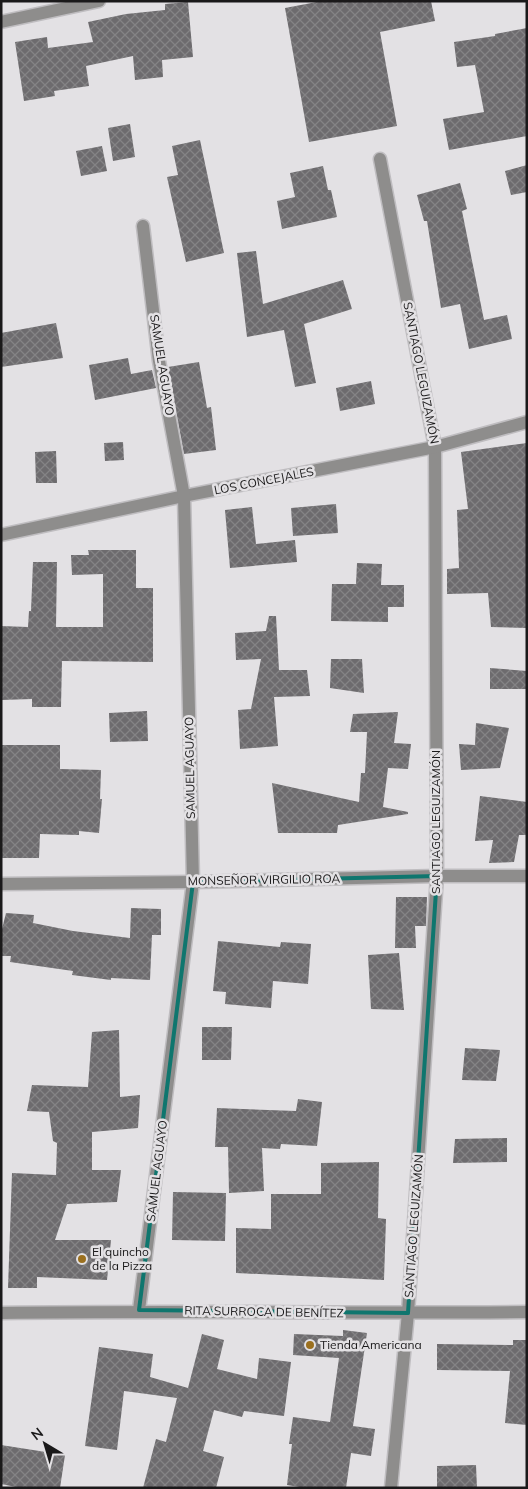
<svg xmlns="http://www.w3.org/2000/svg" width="528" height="1489" viewBox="0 0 528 1489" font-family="Mulish,sans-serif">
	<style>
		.building { fill: url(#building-cross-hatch) }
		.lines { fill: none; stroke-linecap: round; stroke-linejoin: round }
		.minor-casing { stroke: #bfbdc0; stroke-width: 15 }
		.tertiary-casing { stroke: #bfbdc0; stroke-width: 15 }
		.minor { stroke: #8e8d8c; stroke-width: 12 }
		.tertiary { stroke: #8e8d8c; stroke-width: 12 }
		.marked { fill: none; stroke: #0f766e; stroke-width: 4; stroke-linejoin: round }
		.poi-dot { fill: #9b701f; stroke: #e3e1e4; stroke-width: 2 }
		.labels { text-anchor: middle; stroke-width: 5; stroke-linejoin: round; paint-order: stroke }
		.street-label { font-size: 12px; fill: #1a191a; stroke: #e3e1e4 }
		.poi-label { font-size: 12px; fill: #1a191a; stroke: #e3e1e4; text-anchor: start }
	</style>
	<defs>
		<pattern id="building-cross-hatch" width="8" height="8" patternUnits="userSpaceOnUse" patternTransform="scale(1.25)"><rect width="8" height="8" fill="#6d6b6e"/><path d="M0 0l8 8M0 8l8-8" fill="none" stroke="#848385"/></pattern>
	</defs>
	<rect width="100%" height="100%" fill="#e3e1e4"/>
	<g class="building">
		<polygon points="322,1 431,1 435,21 380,32 397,126 309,142 285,8"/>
		<polygon points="188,2 193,57 162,60 163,77 135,80 133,56 86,66 89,86 54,91 55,96 24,101 15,42 47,37 48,48 93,42 88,22 126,14 165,10 165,4"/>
		<polygon points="527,28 527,136 449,150 443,119 484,112 475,65 457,67 454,42 495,36 495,34"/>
		<polygon points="130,124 135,157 113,161 108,128"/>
		<polygon points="200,140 224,253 186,262 167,177 178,175 172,146"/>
		<polygon points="102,146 107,171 81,176 76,151"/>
		<polygon points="527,165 527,192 511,195 505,171"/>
		<polygon points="323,166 328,190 331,190 337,217 282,229 277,201 295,197 290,173"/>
		<polygon points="460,183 467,209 462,211 484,320 507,315 512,339 469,349 460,304 441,308 427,221 424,221 417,195"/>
		<polygon points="256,251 263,304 343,280 352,309 304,324 316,383 295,387 284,330 247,337 237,253"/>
		<polygon points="56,323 63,358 1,367 1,333"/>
		<polygon points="128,358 131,374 152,370 156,388 95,400 89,365"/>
		<polygon points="199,362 207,408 211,407 216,450 184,454 168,367"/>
		<polygon points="371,381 375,404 340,411 336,388"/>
		<polygon points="123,442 124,460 105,461 104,443"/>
		<polygon points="527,443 527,628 491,627 488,593 447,594 447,569 459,568 457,510 468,509 461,452"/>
		<polygon points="56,451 57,483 36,483 35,452"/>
		<polygon points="336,504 338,533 293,536 291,508"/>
		<polygon points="252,507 256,544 295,540 297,562 230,568 225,510"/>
		<polygon points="88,550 136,550 136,588 153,588 153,662 62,661 61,707 32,707 32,699 1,700 1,626 28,627 29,611 31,611 33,562 57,562 56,627 103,627 103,574 72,575 71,555 89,555"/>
		<polygon points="357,563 382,564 381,585 404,585 404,607 388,607 388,622 331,621 332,584 356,584"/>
		<polygon points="269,616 276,616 279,670 307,670 310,696 274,697 278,746 240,749 238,710 251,709 261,659 236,660 235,633 266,631"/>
		<polygon points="331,659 362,659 364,693 330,688"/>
		<polygon points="490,668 527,671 527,689 490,689"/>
		<polygon points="147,711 148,741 110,742 109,713"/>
		<polygon points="398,712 394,743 411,744 408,769 388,768 383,807 408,812 408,814 338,825 337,833 278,833 272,783 359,802 361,773 365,773 367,732 350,732 353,714"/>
		<polygon points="476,723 509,728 500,768 461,770 459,744 475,745"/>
		<polygon points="1,745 60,745 60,769 101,770 100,799 102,799 99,833 79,831 79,835 40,834 39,858 1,858"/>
		<polygon points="480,796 527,802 527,835 519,835 514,862 489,863 493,840 475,841"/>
		<polygon points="396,897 427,897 426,926 415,926 416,948 395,948"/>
		<polygon points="131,908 161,909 161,935 152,935 150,980 111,978 111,980 72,975 73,971 10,962 11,956 1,956 1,933 6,913 34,915 33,923 73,931 130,938"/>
		<polygon points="218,941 280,947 281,942 311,944 308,984 273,981 271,1008 225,1004 226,992 213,991"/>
		<polygon points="399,953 404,1010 371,1009 368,955"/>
		<polygon points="202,1027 232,1027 231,1060 202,1060"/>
		<polygon points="119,1030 120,1097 140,1095 138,1128 92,1132 92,1170 121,1170 117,1202 67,1204 55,1240 111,1240 107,1280 37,1277 37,1288 8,1288 12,1173 56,1175 57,1143 53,1141 49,1112 27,1111 32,1085 88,1087 92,1032"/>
		<polygon points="465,1048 500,1050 496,1081 462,1080"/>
		<polygon points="298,1099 322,1102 317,1146 281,1144 280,1149 262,1148 264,1191 229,1193 228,1147 215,1147 217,1108 296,1111"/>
		<polygon points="507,1138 507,1162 453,1163 455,1139"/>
		<polygon points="379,1162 378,1218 386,1219 384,1280 236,1273 236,1228 271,1229 271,1194 321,1194 321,1163"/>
		<polygon points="173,1192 226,1193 225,1241 172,1240"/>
		<polygon points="343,1330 367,1333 353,1426 375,1429 371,1456 351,1453 346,1488 306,1488 287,1485 292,1444 289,1444 293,1417 330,1422 339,1358 293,1355 294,1334 343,1336"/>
		<polygon points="202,1334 224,1340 217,1369 257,1379 259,1358 291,1362 284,1416 244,1411 242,1417 214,1410 203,1451 224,1457 216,1488 143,1488 156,1439 166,1442 177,1398 124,1391 117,1450 85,1446 99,1347 153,1354 150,1377 188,1388"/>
		<polygon points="513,1340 527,1340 527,1425 505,1423 510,1371 437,1370 437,1344 513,1345"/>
		<polygon points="1,1445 65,1455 60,1488 21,1488 1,1484"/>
		<polygon points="476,1465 477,1488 437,1488 437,1466"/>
	</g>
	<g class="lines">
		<defs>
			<g id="minor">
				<polyline points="380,159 435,447 437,876 408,1313 391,1488"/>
				<polyline points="1,535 184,496 435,447 527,422"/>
				<polyline points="1,884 193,882 437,876 527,876"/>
				<polyline points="139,1310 193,882 184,496 159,361 143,226"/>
				<path d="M1 1313C176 1310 352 1314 527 1312"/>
			</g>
			<polyline id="tertiary" points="1,22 99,1"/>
		</defs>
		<use href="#minor" class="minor-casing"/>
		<use href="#tertiary" class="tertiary-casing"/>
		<use href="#minor" class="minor"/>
		<use href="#tertiary" class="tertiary"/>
	</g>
	<path class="marked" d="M437 876 408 1313 139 1310 193 882Z"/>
	<g class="poi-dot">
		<circle cx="82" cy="1259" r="5"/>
		<circle cx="310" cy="1345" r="5"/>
	</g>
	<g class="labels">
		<g class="street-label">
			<text transform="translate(162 365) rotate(81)" y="4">SAMUEL AGUAYO</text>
			<text transform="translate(421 373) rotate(79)" y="4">SANTIAGO LEGUIZAMÓN</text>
			<text transform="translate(264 481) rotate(-11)" y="4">LOS CONCEJALES</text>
			<text transform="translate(190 768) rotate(-91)" y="4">SAMUEL AGUAYO</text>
			<text transform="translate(436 822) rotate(-90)" y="4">SANTIAGO LEGUIZAMÓN</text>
			<text transform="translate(264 880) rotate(-1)" y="4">MONSEÑOR VIRGILIO ROA</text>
			<text transform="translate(157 1171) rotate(-83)" y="4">SAMUEL AGUAYO</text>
			<text transform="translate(414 1226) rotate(-86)" y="4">SANTIAGO LEGUIZAMÓN</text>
			<text transform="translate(264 1312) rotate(1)" y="4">RITA SURROCA DE BENÍTEZ</text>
		</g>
		<g class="poi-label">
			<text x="92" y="1256">El quincho<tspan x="92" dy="14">de la Pizza</tspan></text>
			<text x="320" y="1349">Tienda Americana</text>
		</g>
	</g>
	<rect width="528" height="1489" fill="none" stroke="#1a191a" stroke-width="5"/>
	<g transform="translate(45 1444) rotate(322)" stroke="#e3e1e4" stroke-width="4" paint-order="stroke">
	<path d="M0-4L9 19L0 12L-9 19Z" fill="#1a191a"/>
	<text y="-8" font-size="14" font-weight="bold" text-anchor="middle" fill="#1a191a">N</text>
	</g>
</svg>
